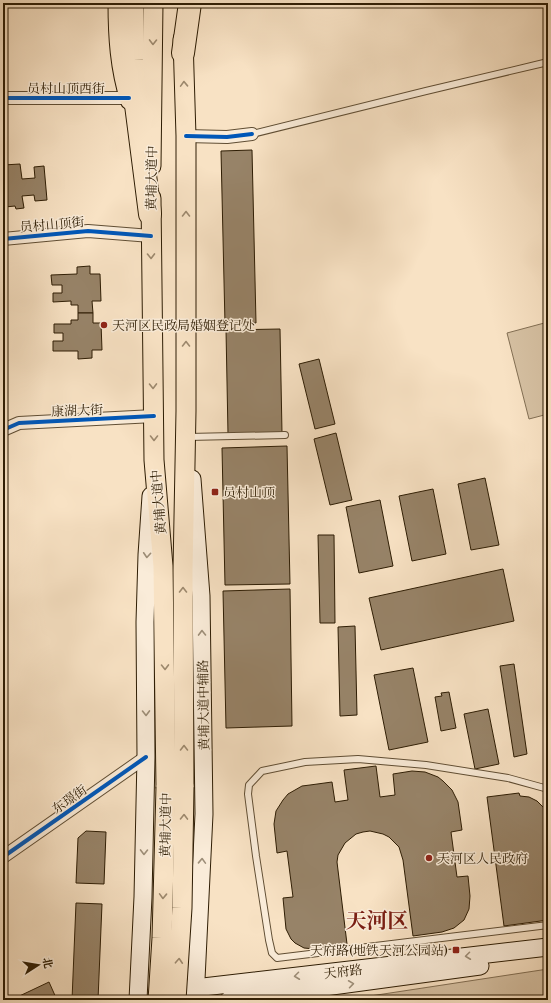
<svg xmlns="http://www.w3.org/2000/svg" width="551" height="1003" viewBox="0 0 551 1003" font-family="'Libre Bodoni','Noto Serif SC',serif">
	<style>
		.green { fill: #d6c1a3; stroke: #826f54 }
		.building { fill: #978368; stroke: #2e1d04 }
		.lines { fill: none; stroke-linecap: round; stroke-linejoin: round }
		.service-casing { stroke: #604e34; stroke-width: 8 }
		.minor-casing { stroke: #604e34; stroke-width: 14 }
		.secondary-casing { stroke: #2e1d04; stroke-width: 19 }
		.primary-casing { stroke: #2e1d04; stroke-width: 21 }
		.motorway-casing { stroke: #2e1d04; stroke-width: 24 }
		.service { stroke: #faecd9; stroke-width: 6 }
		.minor { stroke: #faecd9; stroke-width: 12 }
		.secondary { stroke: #faecd9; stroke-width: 17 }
		.primary { stroke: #f8e2c4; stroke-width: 19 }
		.motorway { stroke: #f8e2c4; stroke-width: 22 }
		.primary-bridge-casing { stroke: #2e1d04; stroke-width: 21; stroke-linecap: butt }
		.primary-bridge { stroke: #f8e2c4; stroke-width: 19 }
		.cycleway-casing { stroke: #faecd9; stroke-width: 6 }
		.cycleway { stroke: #0057b8; stroke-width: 4 }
		.oneway { stroke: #9d896e }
		.oneway2 { stroke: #9e8f79 }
		.poi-dot { fill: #8f2418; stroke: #faecd9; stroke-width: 1.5 }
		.labels { text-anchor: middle; stroke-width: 3; stroke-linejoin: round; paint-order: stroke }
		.street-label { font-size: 13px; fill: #2e1d04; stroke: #faecd9 }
		.poi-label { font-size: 13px; fill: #2e1d04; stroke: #faecd9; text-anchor: start }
		.town-label { font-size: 21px; font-weight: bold; fill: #7a1f14; stroke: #faecd9 }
	</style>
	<rect width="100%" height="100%" fill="#f8e2c4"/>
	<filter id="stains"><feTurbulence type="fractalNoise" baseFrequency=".005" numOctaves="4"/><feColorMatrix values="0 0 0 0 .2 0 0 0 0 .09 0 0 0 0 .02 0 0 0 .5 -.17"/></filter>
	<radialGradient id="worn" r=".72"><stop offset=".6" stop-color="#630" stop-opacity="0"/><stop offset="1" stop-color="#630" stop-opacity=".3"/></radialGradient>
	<g class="green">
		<polygon points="548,322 548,414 529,419 507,333"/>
		<polygon points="548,969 548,1000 344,1000"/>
	</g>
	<g class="building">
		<polygon points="252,150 256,323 225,324 221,151"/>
		<polygon points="20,164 22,179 35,178 34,167 44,166 47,200 35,201 34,195 22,196 24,208 16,209 15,206 5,207 3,165"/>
		<polygon points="90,266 90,274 100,274 101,301 92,301 93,313 78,313 78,305 71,305 71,301 53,302 53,293 62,293 62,285 52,285 51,275 77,274 77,267"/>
		<polygon points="78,313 93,313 93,323 101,323 102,350 92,350 92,358 78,359 78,351 53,351 53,341 63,341 63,333 54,333 54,324 71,324 71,320 78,320"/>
		<polygon points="280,329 282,433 228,434 226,330"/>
		<polygon points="319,359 335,424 315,429 299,364"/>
		<polygon points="336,433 352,500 330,505 314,439"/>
		<polygon points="287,446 290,584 225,585 222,448"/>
		<polygon points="485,478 499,545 471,550 458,484"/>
		<polygon points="433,489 446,554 412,561 399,496"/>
		<polygon points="380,500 393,566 359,573 346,507"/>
		<polygon points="318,535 334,535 335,623 320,623"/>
		<polygon points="503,569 514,621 381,650 369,598"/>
		<polygon points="290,589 292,726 226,728 223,591"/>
		<polygon points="355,626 357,715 340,716 338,627"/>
		<polygon points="514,664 527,754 514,757 500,666"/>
		<polygon points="413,668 428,742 389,750 374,675"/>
		<polygon points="449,692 456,728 441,731 435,697 442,696 441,693"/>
		<polygon points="488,709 499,764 475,769 464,714"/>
		<polygon points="376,766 380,797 395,795 393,774 412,771 425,772 438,777 443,781 452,790 458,802 462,830 451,832 457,877 468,876 470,896 469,909 464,920 454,928 442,932 413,936 403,860 399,847 389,837 383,834 370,831 363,832 356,834 345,843 338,855 337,862 347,944 315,949 304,948 295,943 291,939 286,929 283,898 293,897 287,851 277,853 274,824 276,811 283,800 288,794 302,786 310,785 332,782 335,802 348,800 344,770"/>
		<polygon points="519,793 520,796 529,797 537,801 544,808 548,818 548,920 504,926 487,797"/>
		<polygon points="86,831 106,832 104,884 76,883 78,838"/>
		<polygon points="76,903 102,904 98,1000 72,1000"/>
		<polygon points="49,982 57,1000 11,1000"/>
	</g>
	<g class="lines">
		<defs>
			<g id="service">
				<polyline points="252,134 426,91 548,62"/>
				<polyline points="188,437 285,435"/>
				<polyline points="548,789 508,778 426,765 358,759 305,762 262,771 249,785 248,794 256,856 269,940 272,953 277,958 548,925"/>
			</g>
			<g id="minor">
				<polyline points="3,98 129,98"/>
				<polyline points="186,136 227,137 252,134"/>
				<polyline points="3,239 88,231 151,236"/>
				<polyline points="3,430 19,423 38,422 154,416"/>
				<polyline points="3,857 146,757"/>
			</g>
			<g id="secondary">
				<polyline points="192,479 201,596 204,814 195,1000"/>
				<polyline points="186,989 548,947"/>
				<polyline points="138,1000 143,897 146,757 145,622 147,555 151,496"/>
				<polyline points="229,1000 480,966"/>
			</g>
			<g id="primary">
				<path d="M118 3C118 37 120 68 130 100"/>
				<polyline points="183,39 186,136 186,411 183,570 184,787"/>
				<polyline points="151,166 153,3"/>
				<polyline points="151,198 154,460 163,566 166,787"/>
			</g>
			<g id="motorway">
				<polyline points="132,3 133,60 135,97 150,214"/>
				<polyline points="183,53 190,3"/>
			</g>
		</defs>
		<use href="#service" class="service-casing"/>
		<use href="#minor" class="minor-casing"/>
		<use href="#secondary" class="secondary-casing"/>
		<use href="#primary" class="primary-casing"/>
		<use href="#motorway" class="motorway-casing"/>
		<use href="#service" class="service"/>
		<use href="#minor" class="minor"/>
		<use href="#secondary" class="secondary"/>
		<use href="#primary" class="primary"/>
		<use href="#motorway" class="motorway"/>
		<defs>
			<g id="primary-bridge">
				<polyline points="158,1000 162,938 166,787"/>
				<polyline points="176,1000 182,908 184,787"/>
			</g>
		</defs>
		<use href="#primary-bridge" class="primary-bridge-casing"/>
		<use href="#primary-bridge" class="primary-bridge"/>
		<defs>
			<g id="cycleway">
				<polyline points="3,98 129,98"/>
				<polyline points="186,136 227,137 252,134"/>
				<polyline points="3,239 88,231 151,236"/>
				<polyline points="3,430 19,423 38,422 154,416"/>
				<polyline points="3,857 146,757"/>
			</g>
		</defs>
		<use href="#cycleway" class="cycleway-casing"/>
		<use href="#cycleway" class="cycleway"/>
	</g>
	<defs><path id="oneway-chevron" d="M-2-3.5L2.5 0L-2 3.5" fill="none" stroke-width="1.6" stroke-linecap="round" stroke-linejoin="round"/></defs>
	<g class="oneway">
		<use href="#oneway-chevron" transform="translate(153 42) rotate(91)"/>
		<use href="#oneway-chevron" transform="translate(184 84) rotate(-92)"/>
		<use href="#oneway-chevron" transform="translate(186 214) rotate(-90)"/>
		<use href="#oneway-chevron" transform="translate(151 256) rotate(89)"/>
		<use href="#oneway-chevron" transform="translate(186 344) rotate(-90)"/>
		<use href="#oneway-chevron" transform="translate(153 386) rotate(89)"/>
		<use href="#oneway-chevron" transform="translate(154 438) rotate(90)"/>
		<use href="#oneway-chevron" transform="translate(183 590) rotate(-90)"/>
		<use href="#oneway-chevron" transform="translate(165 667) rotate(89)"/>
		<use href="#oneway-chevron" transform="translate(184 748) rotate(-90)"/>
		<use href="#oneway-chevron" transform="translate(184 817) rotate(-89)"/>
		<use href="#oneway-chevron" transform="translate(163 896) rotate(92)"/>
		<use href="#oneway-chevron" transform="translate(179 961) rotate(-87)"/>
	</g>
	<g class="oneway2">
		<use href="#oneway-chevron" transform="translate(147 555) rotate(94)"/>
		<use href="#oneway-chevron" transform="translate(202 633) rotate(-91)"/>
		<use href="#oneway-chevron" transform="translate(146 713) rotate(89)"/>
		<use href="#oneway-chevron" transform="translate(144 852) rotate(91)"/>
		<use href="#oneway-chevron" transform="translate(202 861) rotate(-88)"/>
		<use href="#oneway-chevron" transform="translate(468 956) rotate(173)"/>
		<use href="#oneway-chevron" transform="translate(297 976) rotate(173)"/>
		<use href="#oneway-chevron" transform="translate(351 984) rotate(-8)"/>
	</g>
	<g class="poi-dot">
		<circle cx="104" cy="325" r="4"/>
		<rect x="211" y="488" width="8" height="8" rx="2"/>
		<circle cx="429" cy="858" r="4"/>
		<rect x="452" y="946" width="8" height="8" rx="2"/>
	</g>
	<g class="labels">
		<g class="street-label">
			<text x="66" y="93">员村山顶西街</text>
			<text transform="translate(151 178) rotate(-89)" y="5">黄埔大道中</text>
			<text transform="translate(52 224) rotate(-5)" y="5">员村山顶街</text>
			<text transform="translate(77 410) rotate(-2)" y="5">康湖大街</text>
			<text transform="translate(158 502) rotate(-95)" y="5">黄埔大道中</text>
			<text transform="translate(203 705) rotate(-91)" y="5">黄埔大道中辅路</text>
			<text transform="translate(69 799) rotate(-35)" y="5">东璟街</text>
			<text transform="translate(165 825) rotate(-89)" y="5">黄埔大道中</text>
			<text transform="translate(343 971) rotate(-7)" y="5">天府路</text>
		</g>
		<g class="poi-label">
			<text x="112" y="330">天河区民政局婚姻登记处</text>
			<text x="223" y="497">员村山顶</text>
			<text x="437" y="863">天河区人民政府</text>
			<text x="448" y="955" text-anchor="end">天府路(地铁天河公园站)</text>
		</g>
		<g class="town-label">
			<text x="377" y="928">天河区</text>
		</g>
	</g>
	<rect width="551" height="1003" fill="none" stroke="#f8e2c4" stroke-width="16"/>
	<rect x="4" y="4" width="543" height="995" fill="none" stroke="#2e1d04" stroke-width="2"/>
	<rect x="8" y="8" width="535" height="987" fill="none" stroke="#2e1d04"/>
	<g transform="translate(38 965) rotate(78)" stroke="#faecd9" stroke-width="3" paint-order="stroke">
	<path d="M0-3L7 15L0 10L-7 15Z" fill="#2e1d04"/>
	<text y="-6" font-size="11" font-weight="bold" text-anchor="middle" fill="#2e1d04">北</text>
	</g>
	<rect width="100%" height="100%" filter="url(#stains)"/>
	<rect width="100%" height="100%" fill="url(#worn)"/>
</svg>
